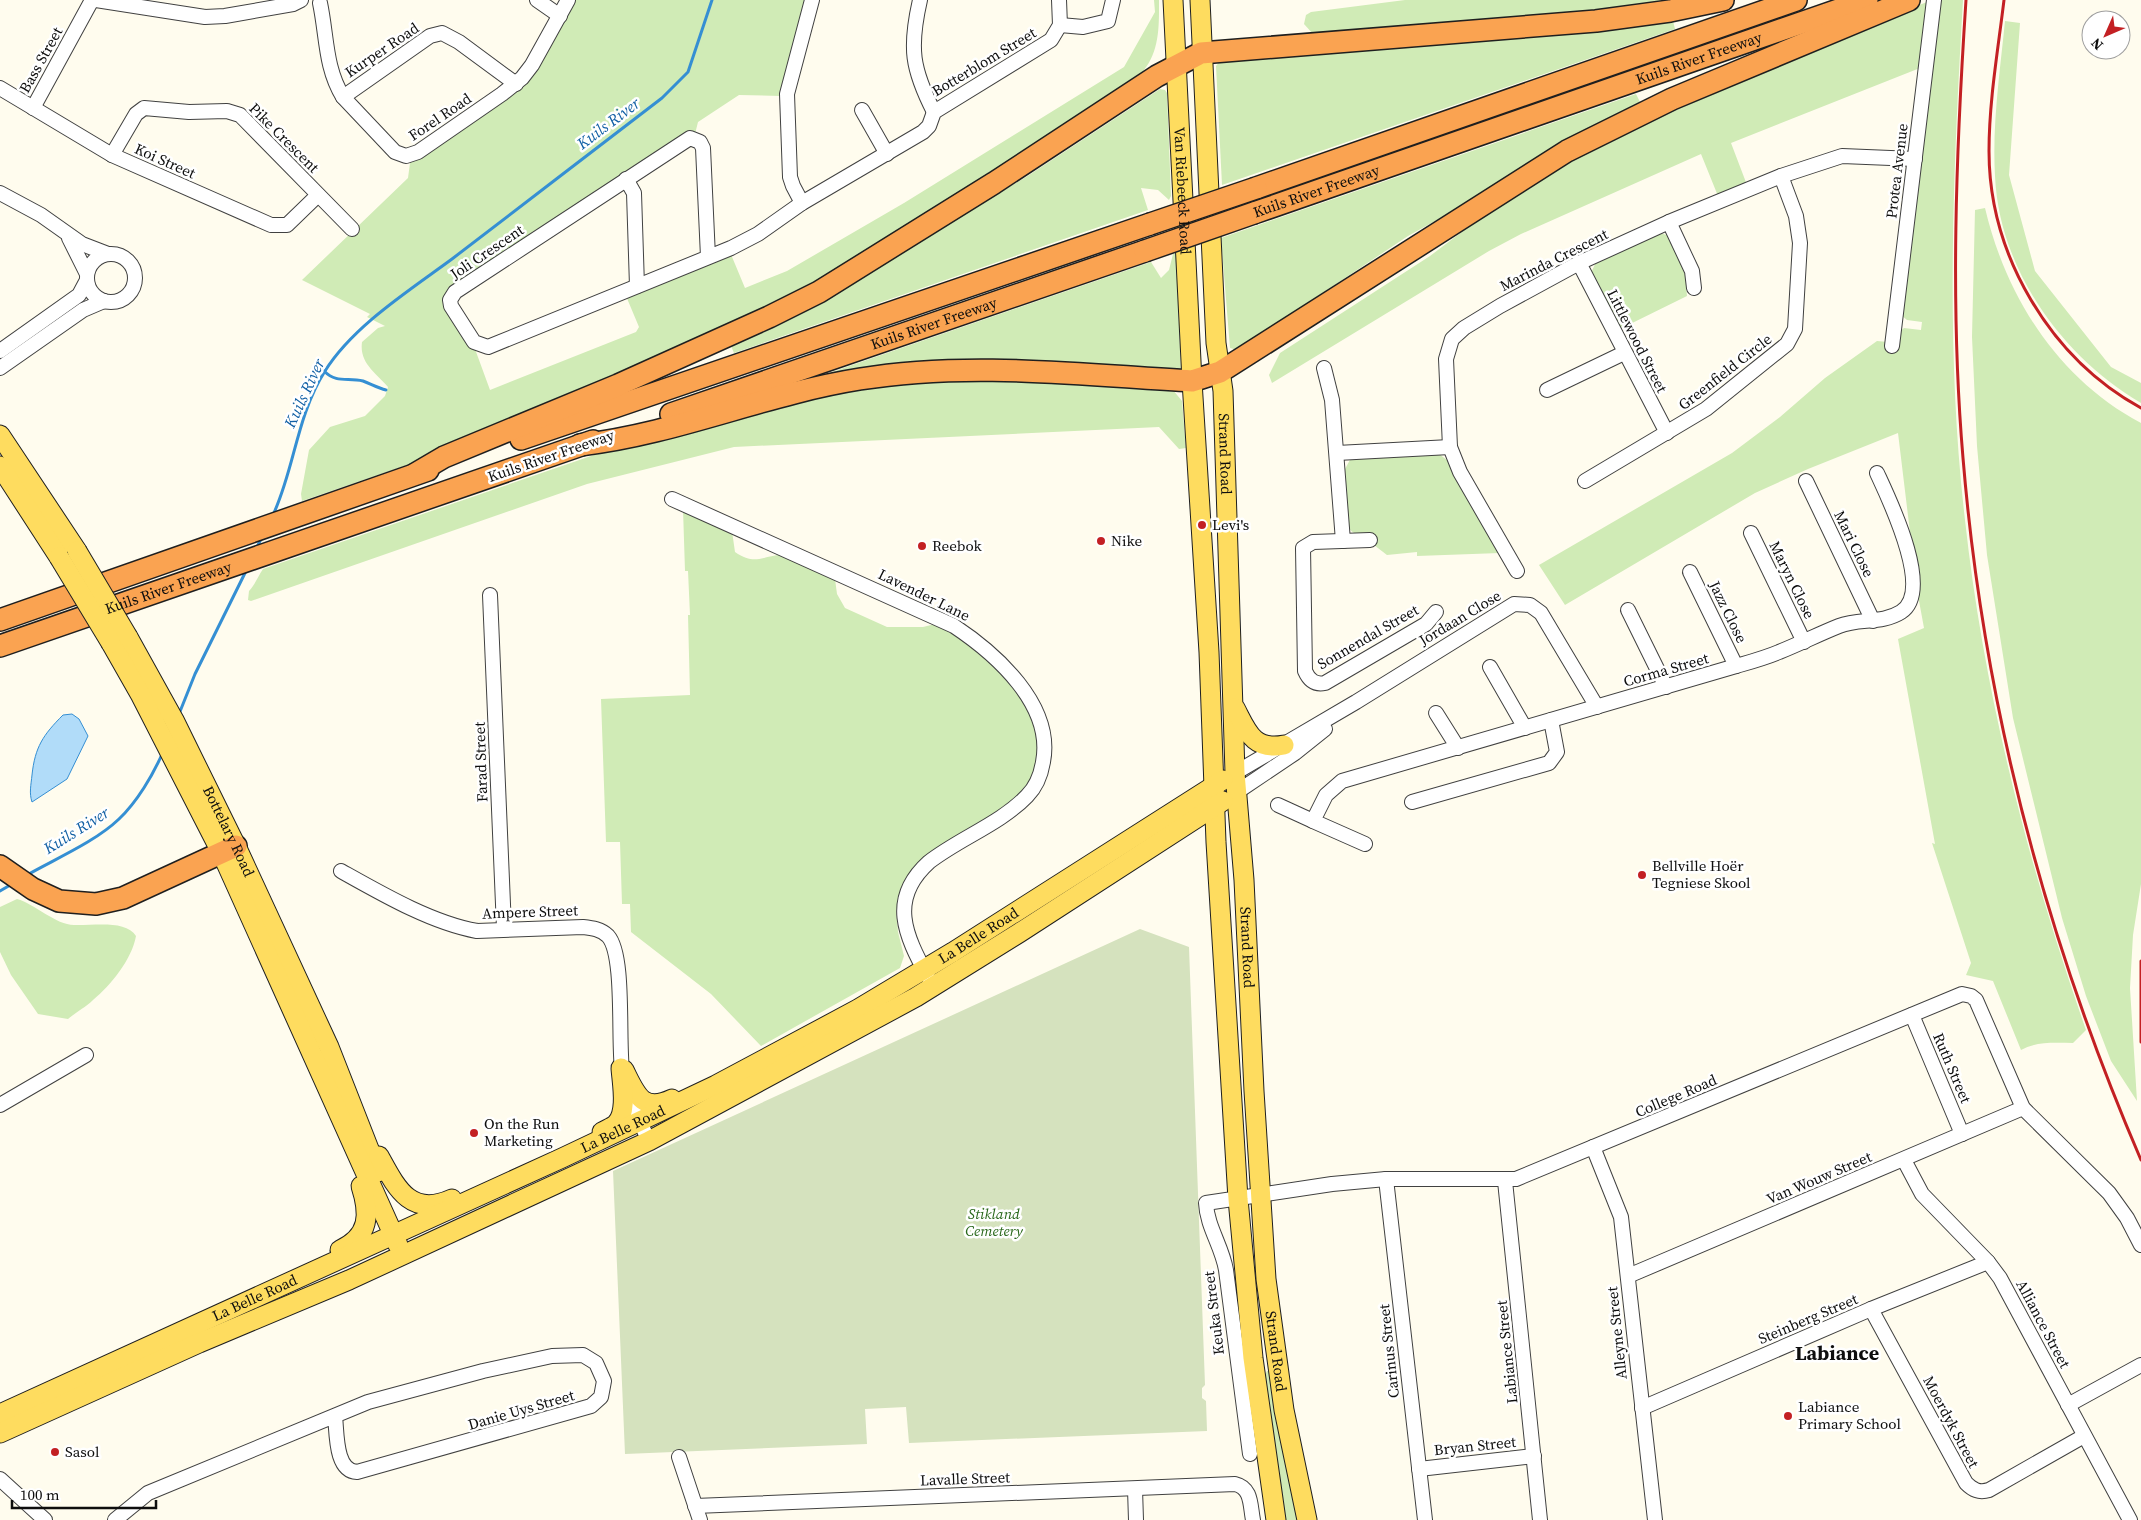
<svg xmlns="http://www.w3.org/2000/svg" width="2141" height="1520" viewBox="0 0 2141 1520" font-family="'Source Serif 4',serif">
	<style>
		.green { fill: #d0ebb6 }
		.cemetery { fill: #d5e2be }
		.water { fill: #b1dcf9; stroke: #358fd3 }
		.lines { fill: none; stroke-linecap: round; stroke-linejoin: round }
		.stream { stroke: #358fd3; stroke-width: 3 }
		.minor-casing { stroke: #414141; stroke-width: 16 }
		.major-casing { stroke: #1f1f1f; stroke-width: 21 }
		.highway-casing { stroke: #1f1f1f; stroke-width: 24 }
		.minor { stroke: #fff; stroke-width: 14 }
		.major { stroke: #fedc5f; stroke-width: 19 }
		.highway { stroke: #faa351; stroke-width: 21 }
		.rail { stroke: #c32023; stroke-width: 3 }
		.major-bridge-casing { stroke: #1f1f1f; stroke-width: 21; stroke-linecap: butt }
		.highway-bridge-casing { stroke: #1f1f1f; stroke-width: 24; stroke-linecap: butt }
		.major-bridge { stroke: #fedc5f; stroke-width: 19 }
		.highway-bridge { stroke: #faa351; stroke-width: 21 }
		.poi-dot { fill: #c32023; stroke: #fff; stroke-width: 2 }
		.labels { text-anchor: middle; stroke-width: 5; stroke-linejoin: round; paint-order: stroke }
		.street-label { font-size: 15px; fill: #0e0e0e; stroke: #fff }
		.poi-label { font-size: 15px; fill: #0e0e0e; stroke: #fff; text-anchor: start }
		.park-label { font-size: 15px; font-style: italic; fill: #29681b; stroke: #fff }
		.water-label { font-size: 16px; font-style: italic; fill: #1260a5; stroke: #fff }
		.district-label { font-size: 20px; font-weight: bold; fill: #0e0e0e; stroke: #fff }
	</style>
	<rect width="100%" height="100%" fill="#fffcee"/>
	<g class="green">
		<path d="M574 0H805L781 96 739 95 698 122 695 134 449 292 475 349 490 390 636 332 639 327 626 296 730 252 745 288 787 271 904 203 1124 67 1155 12 1154 0H1159C1159 28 1160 53 1140 75L845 267 769 307 410 464 302 501 301 494 309 450 330 427 365 416 385 396 388 387C376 373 359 363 362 342L378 328 385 326 367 317 370 314 302 280 408 178 410 163 518 88Z"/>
		<polygon points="1405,0 1694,0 1643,9 1313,34 1304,24 1306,15 1311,12"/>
		<path d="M1938 0H1963C1953 172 1945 348 1965 520 1984 694 2028 865 2086 1030L2073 1043C2055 1043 2037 1041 2021 1050L1993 981 1966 975 1971 963 1932 843 1935 844 1898 639 1924 628 1917 590 1898 433 1808 469 1755 493 1565 605 1539 565 1732 453 1780 417 1825 378 1877 341 1888 342 1904 328 1921 330 1922 322 1907 320 1901 315Z"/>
		<polygon points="1927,2 1920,68 1731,143 1747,185 1718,196 1701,154 1521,234 1489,251 1272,383 1269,375 1280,353 1430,256 1471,225 1567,163 1638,125 1850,32"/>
		<polygon points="1672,17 1675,29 1222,185 1216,66 1220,61"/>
		<path d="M2005 21 2020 23 2009 175 2035 271 2111 367 2141 383V403C2062 357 1999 269 1995 176 1992 124 2000 72 2005 21Z"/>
		<polygon points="1160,89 1165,90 1167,93 1171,196 1169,200 1158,190 1141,188 1148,210 734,353 731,346 836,294 865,277 959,217 1026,177"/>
		<polygon points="1636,94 1640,102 1517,170 1462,206 1408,236 1237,350 1230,348 1221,238"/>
		<path d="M1985 208C2006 297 2058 379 2141 423V884L2133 935 2130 988 2137 1101 2111 1061 2086 996 2062 918 2013 718 1987 555 1977 446 1972 337 1975 210Z"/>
		<polygon points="1660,233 1670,236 1689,278 1686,285 1687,296 1618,330 1591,273 1596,262"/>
		<polygon points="1176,253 1181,371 831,378 829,373 1151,262 1161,278 1169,270 1173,254"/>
		<path d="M993 377 1173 390 1182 401 1186 448 1179 449 1159 427 734 447 587 484 251 601 248 600 249 591C255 585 258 576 263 569L594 455 845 388Z"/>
		<path d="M1439 454 1447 460 1500 553 1417 556V552L1387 555 1374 545V536C1362 535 1352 537 1347 524L1345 469 1351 458Z"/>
		<path d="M683 509 732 531 735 552C757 567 763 554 785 555 797 556 823 573 835 579L837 594 845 608 887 627H923L939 623 969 642 1015 687 1035 723 1040 756 1030 783 1011 803 922 860 910 873 902 887 896 911 898 932 904 956 900 968 761 1046 711 994 631 932 630 904H622L620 842H606L601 699 690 695 688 615H690L688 571H685Z"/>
		<path d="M17 899C35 904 56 925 74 925 91 926 126 919 136 936 132 959 111 985 93 1000 86 1007 76 1012 68 1019L38 1014 11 975 0 952V907Z"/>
		<polygon points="1267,1371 1270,1371 1299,1520 1286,1520 1265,1375"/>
	</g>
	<polygon class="cemetery" points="1140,929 1189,947 1205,1385 1202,1388 1202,1398 1206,1401 1207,1431 909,1443 906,1407 865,1409 867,1444 625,1454 613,1171"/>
	<path class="water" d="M72 714 79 719 88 736 67 779 32 802C29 793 31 785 32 775 35 747 43 735 63 715Z"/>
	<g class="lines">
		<g class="stream">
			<path d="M324 371C337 384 348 377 363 381 371 384 378 388 386 390"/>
			<path d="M273 515C295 468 296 417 325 371 353 326 410 290 452 259 522 205 592 152 662 98L688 72 712 0"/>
			<polyline points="256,549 262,537"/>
			<polyline points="179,714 195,674 246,571"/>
			<path d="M27 875C55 859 95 842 119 819 137 802 153 775 163 752"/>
			<polyline points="0,891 12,884"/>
		</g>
		<defs>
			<g id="minor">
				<polyline points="96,0 205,17 225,16 293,4 301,0"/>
				<polyline points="537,0 560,16"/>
				<path d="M920 0C909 48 912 69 934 112"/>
				<path d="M320 3C327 36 325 68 343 97L395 152 406 156 418 152 502 94 522 78 532 65 568 0"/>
				<polyline points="1060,25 1083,27 1108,21 1113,0"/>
				<polyline points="0,88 112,155 271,225 287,225 318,195"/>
				<polyline points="343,97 430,36 442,33 459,42 516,84"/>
				<polyline points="33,108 92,0"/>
				<polyline points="862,110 887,154"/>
				<polyline points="112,155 136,114 144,108 189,112 227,111 240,115 352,229"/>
				<polyline points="626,179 634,193 637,286"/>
				<polyline points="0,193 41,215 82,244 108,254"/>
				<polyline points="802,203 793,186 790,177 787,94 812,0"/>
				<polyline points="1669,222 1692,271 1694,288"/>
				<polyline points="69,238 87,274"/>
				<circle cx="111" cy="278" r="24"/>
				<polyline points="708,257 703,148 700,142 690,138 455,292 450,300 451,306 474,342 488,347 731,248 758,234 802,203 923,132 929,126 934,112 1051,40 1060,25 1059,0"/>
				<polyline points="1579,263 1667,433"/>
				<polyline points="1892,346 1934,0"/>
				<polyline points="0,351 79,295 87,280"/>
				<polyline points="0,368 83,310 104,301"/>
				<polyline points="1324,368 1332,400 1343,541"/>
				<polyline points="1547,390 1624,353"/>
				<polyline points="1337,453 1450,447"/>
				<polyline points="1585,481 1706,409 1787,344 1795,329 1800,243 1796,216 1781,176"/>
				<polyline points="1806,481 1873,621"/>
				<path d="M672 499 954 626C996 654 1054 705 1043 762 1041 774 1037 786 1027 796 1000 824 960 838 929 862 888 899 905 935 928 977"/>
				<polyline points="1751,533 1804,642"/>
				<path d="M1370 540 1313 542 1303 548 1305 671C1309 680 1315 685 1325 683L1426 624 1436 612"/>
				<polyline points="1517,571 1460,472 1450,447 1446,359 1452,339 1464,328 1500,306 1579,263 1669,222 1781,176 1842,156 1915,159"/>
				<polyline points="1690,572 1736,666"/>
				<polyline points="490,595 504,928"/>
				<polyline points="1628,610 1666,687"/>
				<polyline points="1490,667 1525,728"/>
				<polyline points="1436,713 1458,748"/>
				<polyline points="1235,773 1356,702 1514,604 1530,605 1541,613 1597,707"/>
				<polyline points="1237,792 1295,753 1325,729"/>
				<polyline points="1412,802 1549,763 1557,752 1551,720"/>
				<polyline points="1278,805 1313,821"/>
				<path d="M1365 844 1313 821 1326 795 1342 781 1736 666C1750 662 1765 658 1779 652 1799 644 1819 634 1839 626 1859 618 1882 624 1901 612 1934 591 1889 499 1877 473"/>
				<path d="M341 871C382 894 432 923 477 931L583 927C592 928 601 929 608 936 626 956 617 1048 623 1079L628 1097 649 1141"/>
				<polyline points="1912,1015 1962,1134"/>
				<polyline points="0,1105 86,1055"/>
				<polyline points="1593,1147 1621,1217 1655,1520"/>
				<polyline points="1904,1160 1922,1194 1988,1262 2000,1278 2130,1520"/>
				<polyline points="1386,1179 1425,1520"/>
				<polyline points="1505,1181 1540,1520"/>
				<polyline points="1628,1276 2023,1108"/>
				<path d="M1871 1309 1966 1483C1973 1490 1979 1493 1989 1490L2084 1436"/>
				<polyline points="2068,1405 2141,1365"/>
				<polyline points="1642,1408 1871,1309 1988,1262"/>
				<path d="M1250 1454 1226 1270C1222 1246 1207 1227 1206 1203L1332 1184 1386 1179H1516L1962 994 1971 996 1976 1000 2023 1108 2109 1193 2127 1218 2141 1245"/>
				<polyline points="679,1457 700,1520"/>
				<polyline points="1419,1469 1534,1456"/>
				<polyline points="0,1479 45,1520"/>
				<polyline points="1135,1489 1136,1520"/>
				<path d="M695 1506 1235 1484C1252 1488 1250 1505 1253 1520"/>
				<path d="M115 1520 148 1493 368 1402 483 1371 552 1356 583 1355 596 1363 604 1381 601 1397 591 1406 357 1472C335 1471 337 1433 335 1416"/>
			</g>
			<g id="major">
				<path id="s1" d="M1173 0 1192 381 1209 652 1216 842 1238 1199 1253 1358 1276 1520"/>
				<path id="s2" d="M1200 0 1216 343 1223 391 1235 773 1244 880 1254 1091 1266 1279 1284 1410 1307 1520"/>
				<polyline points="0,435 77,551"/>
				<polyline points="0,466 59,557"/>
				<path id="s3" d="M128 637 174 720 236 846 329 1047 378 1172"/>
				<polyline points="111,643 140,694 222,854 398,1245"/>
				<path d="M1235 708C1247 731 1253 751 1284 745"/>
				<path d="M624 1070C636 1094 642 1113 672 1099"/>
				<path d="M602 1132C607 1129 613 1127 616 1124 628 1112 622 1083 621 1068"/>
				<path d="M379 1156C396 1187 410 1218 452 1199"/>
				<path d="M340 1250C370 1236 370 1214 361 1186"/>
				<path id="s4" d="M0 1414 562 1158 716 1085 858 1009 953 952 1223 780"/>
				<polyline points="0,1433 199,1343 349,1280 649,1141 916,997 1019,933 1223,801"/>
			</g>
			<g id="highway">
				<polyline points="1256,188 1796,0"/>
				<path id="s5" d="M1254 213 1867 0"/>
				<path id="s6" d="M671 414 1145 251"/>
				<polyline points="521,439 1150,224"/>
				<path d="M580 445C676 434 765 394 860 379 969 361 1082 375 1192 381L1220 372 1567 151 1672 99 1909 0"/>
				<polyline points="415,474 444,457 618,385 769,317 819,292 994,183 1157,76 1201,53 1596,21 1670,11 1723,0"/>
				<polyline points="0,620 428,470"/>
				<path id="s7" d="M0 646 593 441"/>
				<polyline points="0,866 33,889 59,901 96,904 123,898 236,846"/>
			</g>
		</defs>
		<use href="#minor" class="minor-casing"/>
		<use href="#major" class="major-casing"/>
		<use href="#highway" class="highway-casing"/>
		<use href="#minor" class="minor"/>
		<use href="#major" class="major"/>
		<use href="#highway" class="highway"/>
		<g class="rail">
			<path d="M1966 0C1956 152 1950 306 1963 458 1983 700 2045 937 2141 1160"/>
			<path d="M2004 0C1998 50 1989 101 1989 151 1989 255 2050 358 2141 408"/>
			<polyline points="2141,961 2141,1042"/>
		</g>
		<defs>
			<g id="major-bridge">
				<polyline points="77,551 128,637"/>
				<polyline points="59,557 111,643"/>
			</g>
			<g id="highway-bridge">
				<polyline points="1150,224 1256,188"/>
				<polyline points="1145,251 1254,213"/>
			</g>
		</defs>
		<use href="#major-bridge" class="major-bridge-casing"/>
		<use href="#highway-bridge" class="highway-bridge-casing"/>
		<use href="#major-bridge" class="major-bridge"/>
		<use href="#highway-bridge" class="highway-bridge"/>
	</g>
	<g class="poi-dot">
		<circle cx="1202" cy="525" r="5"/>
		<circle cx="1101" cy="541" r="5"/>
		<circle cx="922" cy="546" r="5"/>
		<circle cx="1642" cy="875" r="5"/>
		<circle cx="474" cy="1133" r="5"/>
		<circle cx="1788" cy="1416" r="5"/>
		<circle cx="55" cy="1452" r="5"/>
	</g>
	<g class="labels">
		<g class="street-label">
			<text transform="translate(382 50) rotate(-34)" y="5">Kurper Road</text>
			<text dy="5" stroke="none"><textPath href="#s5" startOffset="471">Kuils River Freeway</textPath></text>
			<text transform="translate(41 60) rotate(-61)" y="5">Bass Street</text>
			<text transform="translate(984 62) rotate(-31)" y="5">Botterblom Street</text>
			<text transform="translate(440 117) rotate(-34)" y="5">Forel Road</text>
			<text transform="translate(284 138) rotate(45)" y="5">Pike Crescent</text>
			<text transform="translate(165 161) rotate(24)" y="5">Koi Street</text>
			<text transform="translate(1897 171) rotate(-83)" y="5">Protea Avenue</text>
			<text dy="5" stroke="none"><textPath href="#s1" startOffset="191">Van Riebeeck Road</textPath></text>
			<text dy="5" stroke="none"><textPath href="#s5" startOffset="66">Kuils River Freeway</textPath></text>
			<text transform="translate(487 252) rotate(-34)" y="5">Joli Crescent</text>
			<text transform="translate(1554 260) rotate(-27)" y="5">Marinda Crescent</text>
			<text dy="5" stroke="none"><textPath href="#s6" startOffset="278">Kuils River Freeway</textPath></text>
			<text transform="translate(1637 341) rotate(63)" y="5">Littlewood Street</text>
			<text transform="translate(1725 372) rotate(-38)" y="5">Greenfield Circle</text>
			<text dy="5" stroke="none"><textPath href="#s2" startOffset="455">Strand Road</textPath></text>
			<text transform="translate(551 456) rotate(-19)" y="5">Kuils River Freeway</text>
			<text transform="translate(1854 544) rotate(64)" y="5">Mari Close</text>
			<text transform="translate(1792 580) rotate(64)" y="5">Maryn Close</text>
			<text dy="5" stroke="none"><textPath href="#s7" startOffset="178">Kuils River Freeway</textPath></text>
			<text transform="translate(924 595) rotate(26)" y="5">Lavender Lane</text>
			<text transform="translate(1728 612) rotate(64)" y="5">Jazz Close</text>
			<text transform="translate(1460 618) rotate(-31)" y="5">Jordaan Close</text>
			<text transform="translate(1368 637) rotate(-30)" y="5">Sonnendal Street</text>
			<text transform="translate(1666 670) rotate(-16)" y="5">Corma Street</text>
			<text transform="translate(481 762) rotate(-92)" y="5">Farad Street</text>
			<text dy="5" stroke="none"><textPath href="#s3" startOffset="219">Bottelary Road</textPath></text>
			<text transform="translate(530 912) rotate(-2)" y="5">Ampere Street</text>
			<text dy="5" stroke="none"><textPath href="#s4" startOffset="1090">La Belle Road</textPath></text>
			<text dy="5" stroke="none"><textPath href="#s2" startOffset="949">Strand Road</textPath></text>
			<text transform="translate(1952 1068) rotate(67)" y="5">Ruth Street</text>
			<text transform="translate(1676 1096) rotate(-23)" y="5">College Road</text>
			<text dy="5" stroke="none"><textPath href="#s4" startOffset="685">La Belle Road</textPath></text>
			<text transform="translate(1819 1178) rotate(-23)" y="5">Van Wouw Street</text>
			<text dy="5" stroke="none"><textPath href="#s4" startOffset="280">La Belle Road</textPath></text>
			<text transform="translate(1214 1313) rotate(-97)" y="5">Keuka Street</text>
			<text transform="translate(1808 1319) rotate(-23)" y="5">Steinberg Street</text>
			<text transform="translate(2043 1324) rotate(62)" y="5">Alliance Street</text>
			<text transform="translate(1617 1333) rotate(-96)" y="5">Alleyne Street</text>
			<text transform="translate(1389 1351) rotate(-96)" y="5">Carinus Street</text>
			<text dy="5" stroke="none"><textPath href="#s2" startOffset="1354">Strand Road</textPath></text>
			<text transform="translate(1507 1352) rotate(-96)" y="5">Labiance Street</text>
			<text transform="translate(521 1410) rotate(-16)" y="5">Danie Uys Street</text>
			<text transform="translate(1951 1422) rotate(62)" y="5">Moerdyk Street</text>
			<text transform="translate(1475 1446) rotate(-6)" y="5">Bryan Street</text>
			<text transform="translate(965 1479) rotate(-2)" y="5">Lavalle Street</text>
		</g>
		<g class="poi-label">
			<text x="1212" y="530">Levi's</text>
			<text x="1111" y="546">Nike</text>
			<text x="932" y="551">Reebok</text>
			<text x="1652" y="871">Bellville Hoër<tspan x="1652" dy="17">Tegniese Skool</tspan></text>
			<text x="484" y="1129">On the Run<tspan x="484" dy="17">Marketing</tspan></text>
			<text x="1798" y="1412">Labiance<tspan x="1798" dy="17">Primary School</tspan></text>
			<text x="65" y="1457">Sasol</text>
		</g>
		<g class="park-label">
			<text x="994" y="1219">Stikland<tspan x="994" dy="17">Cemetery</tspan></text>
		</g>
		<g class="water-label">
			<text transform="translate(608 123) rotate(-37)" y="6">Kuils River</text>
			<text transform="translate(304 393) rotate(-65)" y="6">Kuils River</text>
			<text transform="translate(76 830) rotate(-32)" y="6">Kuils River</text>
		</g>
		<g class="district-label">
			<text x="1837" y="1360">Labiance</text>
		</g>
	</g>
	<g transform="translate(2106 35) rotate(225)"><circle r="24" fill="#ffffff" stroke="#9f9f9f"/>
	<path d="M0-4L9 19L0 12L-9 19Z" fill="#c32023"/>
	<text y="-8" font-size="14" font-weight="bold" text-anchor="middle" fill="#0e0e0e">N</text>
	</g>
	<path d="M12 1500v8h144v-8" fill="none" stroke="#0e0e0e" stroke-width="2.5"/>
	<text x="20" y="1500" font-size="15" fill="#0e0e0e" stroke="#ffffff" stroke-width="4" paint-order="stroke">100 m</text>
</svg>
